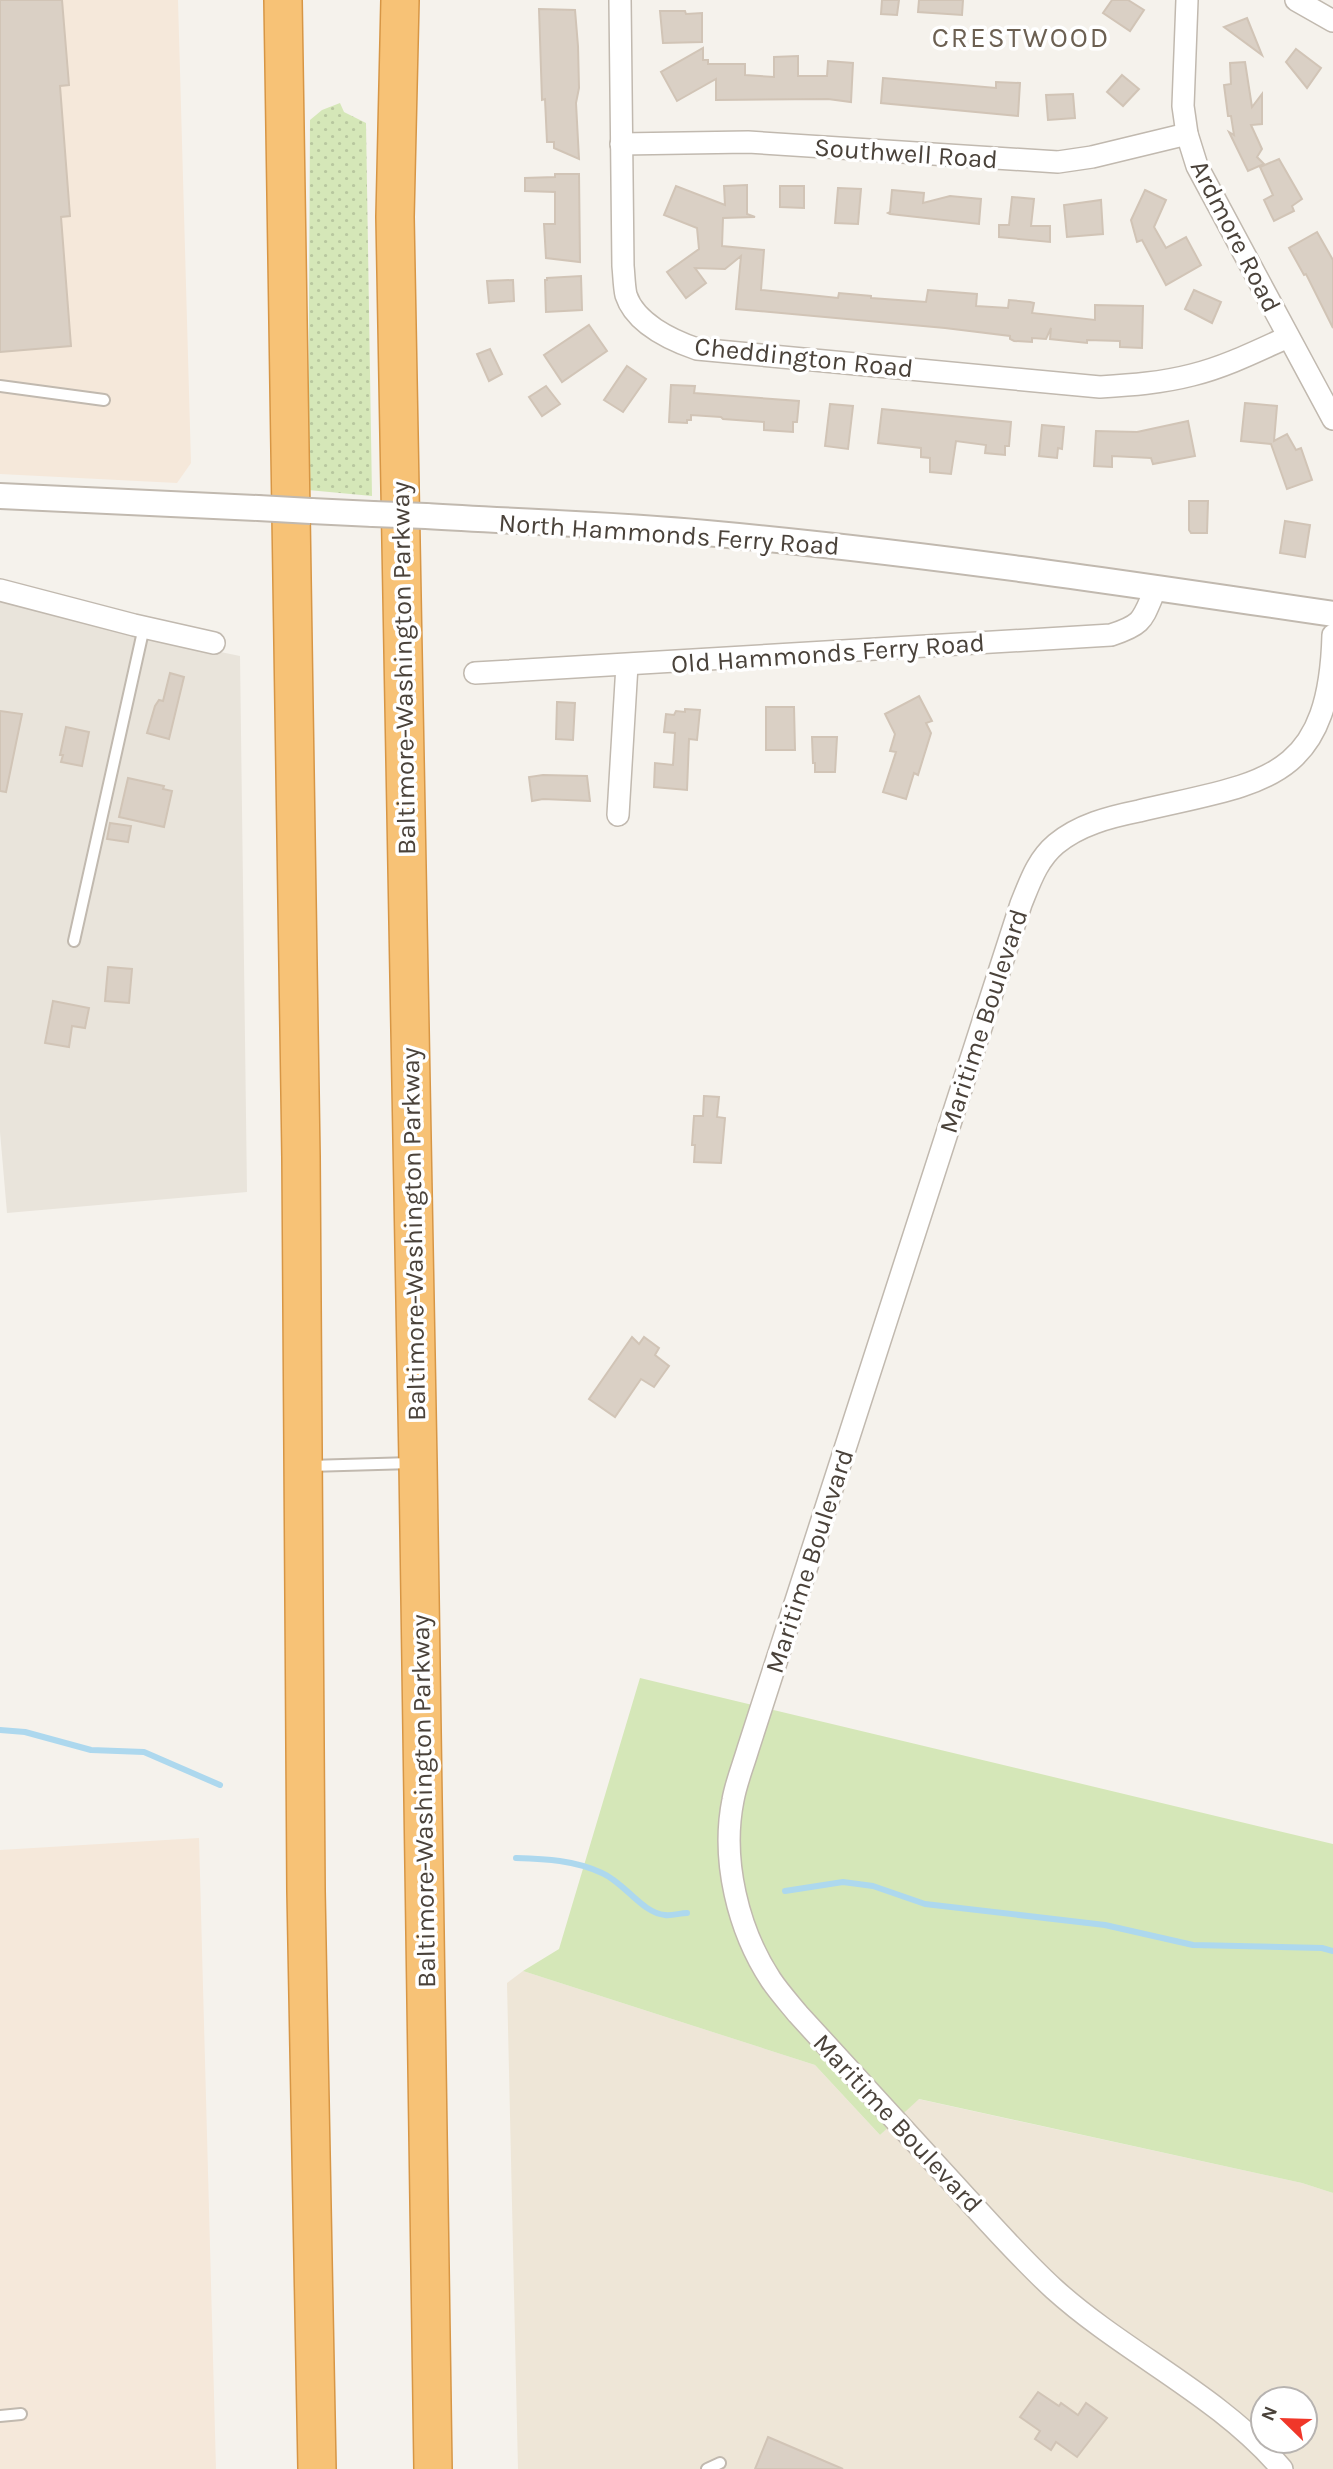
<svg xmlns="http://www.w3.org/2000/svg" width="1333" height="2469" viewBox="0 0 1333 2469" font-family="Karla,sans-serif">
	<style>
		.residential { fill: #e9e4db }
		.commercial { fill: #f5e8da }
		.education { fill: #eee6d7; fill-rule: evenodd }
		.grass { fill: url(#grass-dots) }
		.park { fill: #d5e7b8 }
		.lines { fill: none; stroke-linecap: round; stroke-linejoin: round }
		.stream { stroke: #add8ee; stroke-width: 6 }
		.building { fill: #dad0c5; stroke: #d1c4b6; stroke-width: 2 }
		.service-casing { stroke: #c1b9af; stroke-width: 14 }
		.minor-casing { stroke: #c1b9af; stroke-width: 24 }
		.tertiary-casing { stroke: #c1b9af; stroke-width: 28 }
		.motorway-casing { stroke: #d79645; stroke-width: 40 }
		.service { stroke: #fff; stroke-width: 10 }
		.minor { stroke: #fff; stroke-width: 21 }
		.tertiary { stroke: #fff; stroke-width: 24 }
		.motorway { stroke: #f7c276; stroke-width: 37 }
		.tertiary-bridge-casing { stroke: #c1b9af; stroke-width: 28; stroke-linecap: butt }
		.tertiary-bridge { stroke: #fff; stroke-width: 24 }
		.labels { text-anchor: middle; stroke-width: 7; stroke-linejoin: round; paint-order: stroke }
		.street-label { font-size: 26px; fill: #4a423a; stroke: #fff }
		.neighbourhood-label { font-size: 28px; letter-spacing: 2px; fill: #6c6052; stroke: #fff }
	</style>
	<defs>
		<pattern id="grass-dots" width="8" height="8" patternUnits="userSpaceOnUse" patternTransform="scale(1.75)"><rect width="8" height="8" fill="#d5e7b8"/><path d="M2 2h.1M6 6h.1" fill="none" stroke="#b8c79f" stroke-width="1.8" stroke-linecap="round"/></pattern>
	</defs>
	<rect width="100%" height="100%" fill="#f5f2ec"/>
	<polygon class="residential" points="0,599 133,634 240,656 247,1192 7,1213 0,1132"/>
	<g class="commercial">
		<polygon points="0,0 178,0 191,463 177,483 0,474"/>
		<polygon points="199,1838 216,2469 0,2469 0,1850"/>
	</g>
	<path class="education" d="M523 1971 815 2065 880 2135 918 2099 1302 2183 1333 2193V2469H518L507 1983ZM1263 2399H1305V2441H1263Z"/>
	<polygon class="grass" points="340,103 344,112 366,123 372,496 308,490 310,120 322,110"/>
	<polygon class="park" points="640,1678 1333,1844 1333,2193 1302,2183 919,2099 880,2135 815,2065 523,1971 559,1949"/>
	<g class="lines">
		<g class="stream">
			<polyline points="0,1730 25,1732 91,1750 144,1752 220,1785"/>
			<path d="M516 1858C546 1859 574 1860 602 1873 625 1883 642 1913 665 1915 672 1916 680 1913 687 1913"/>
			<polyline points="785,1891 843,1882 873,1886 925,1904 1105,1925 1193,1945 1322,1948 1333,1951"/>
		</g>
	</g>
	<g class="building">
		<polygon points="0,0 62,0 69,85 60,86 70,216 61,217 71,346 0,352"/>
		<polygon points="882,0 899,0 897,15 881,14"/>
		<polygon points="919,0 963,0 962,15 918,12"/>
		<polygon points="1112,0 1128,0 1144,10 1130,31 1103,13"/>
		<polygon points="539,9 575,10 578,46 579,88 576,103 579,159 554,148 554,142 547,142 545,99 542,100"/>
		<polygon points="660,11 685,11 686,14 702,13 702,42 663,43"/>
		<polygon points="1247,18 1262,55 1224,27"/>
		<polygon points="703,48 703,60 708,60 708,64 745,64 745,75 774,77 774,57 798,56 798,76 827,76 828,61 853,63 851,102 828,99 716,100 716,79 677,101 661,72"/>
		<polygon points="1296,49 1321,68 1307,88 1286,62"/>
		<polygon points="1245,62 1252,107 1262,94 1262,124 1251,125 1262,149 1257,157 1264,164 1248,171 1229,132 1234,135 1231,116 1228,116 1224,85 1231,84 1230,63"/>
		<polygon points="1122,75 1139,89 1123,106 1107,92"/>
		<polygon points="883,78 996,88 996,82 1020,83 1018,116 881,103"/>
		<polygon points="1073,94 1075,118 1048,120 1046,95"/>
		<polygon points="1279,159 1302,199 1292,206 1294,211 1274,221 1264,200 1273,195 1260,167"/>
		<polygon points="555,174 579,174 580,262 546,258 544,224 555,224 555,192 525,191 525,178 555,177"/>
		<polygon points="747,185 747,214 755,217 723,218 722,246 764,250 761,290 838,298 839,293 871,296 871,298 926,302 928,290 977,294 976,306 1008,308 1009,300 1030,302 1034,303 1032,313 1095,320 1095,305 1143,306 1142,348 1120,347 1120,341 1087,340 1087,343 1050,339 1051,328 1046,339 1032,338 1032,342 1014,341 1010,339 1010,336 945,328 736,309 741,256 725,269 695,268 706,283 686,298 667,272 699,249 697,228 664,215 676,186 725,205 724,186"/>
		<polygon points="780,186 804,186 804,208 780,207"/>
		<polygon points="838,188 861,189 858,224 835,223"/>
		<polygon points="892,190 924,193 923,203 950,196 981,199 979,224 890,214 888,213 890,212"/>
		<polygon points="1145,190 1166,200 1154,227 1166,248 1186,237 1201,265 1166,285 1142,240 1137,242 1131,220"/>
		<polygon points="1012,197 1034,199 1031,226 1050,226 1050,242 999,237 999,225 1009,225"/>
		<polygon points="1101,200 1103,234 1067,237 1064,205"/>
		<polygon points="1317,232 1333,260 1333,328 1306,274 1304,275 1289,248"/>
		<polygon points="581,276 582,310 546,312 545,280 547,280 547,278"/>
		<polygon points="513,280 514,301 489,303 487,281"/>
		<polygon points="1194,290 1221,302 1212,323 1185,309"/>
		<polygon points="589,325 607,351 562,382 544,355"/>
		<polygon points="490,349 502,374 489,381 477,354"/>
		<polygon points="627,366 646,379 623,412 604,400"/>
		<polygon points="671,385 695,386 694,393 799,401 797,422 793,422 793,432 764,430 764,422 723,419 721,417 691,415 691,420 687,420 687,423 669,422"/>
		<polygon points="546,386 560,404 542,416 529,397"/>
		<polygon points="1245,403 1277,406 1274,441 1287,434 1296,450 1301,448 1312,480 1287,489 1271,444 1241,441"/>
		<polygon points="830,404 853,406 848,449 825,446"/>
		<polygon points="882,409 1011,422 1009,446 1005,446 1005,455 985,453 986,445 956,441 951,474 930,472 930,458 921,457 921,448 878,443"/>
		<polygon points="1188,421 1195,456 1153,464 1151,458 1112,456 1112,467 1094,466 1096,431 1137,432"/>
		<polygon points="1042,425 1064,427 1062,449 1058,448 1057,458 1039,456"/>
		<polygon points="1189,501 1208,501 1207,533 1191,533 1189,530"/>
		<polygon points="1285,521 1310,525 1305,557 1280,553"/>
		<polygon points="170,673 184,677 169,739 147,733 155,706 159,700 163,701"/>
		<polygon points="919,696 932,721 926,723 931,733 918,775 914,773 906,799 883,792 896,752 890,751 895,734 885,714"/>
		<polygon points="557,702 575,703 573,740 556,739"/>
		<polygon points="766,707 794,707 795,750 766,750"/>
		<polygon points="685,709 700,710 697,740 689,739 687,790 654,787 655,763 673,765 675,733 664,732 666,714 674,715 676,711 685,712"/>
		<polygon points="0,711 22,714 6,792 0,791"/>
		<polygon points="66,727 89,732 82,766 61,762 63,755 60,755"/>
		<polygon points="812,737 837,737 835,772 815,772 815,763 813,763"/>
		<polygon points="543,775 587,776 590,801 543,799 532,801 529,777"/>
		<polygon points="128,778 164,786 163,789 172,791 164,827 119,817"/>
		<polygon points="110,823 131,826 128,842 107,839"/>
		<polygon points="108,967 132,969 129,1003 105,1001"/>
		<polygon points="53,1001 89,1008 85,1028 72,1026 69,1047 45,1043"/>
		<polygon points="704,1096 719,1097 717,1117 725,1118 721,1163 694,1162 695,1145 692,1145 694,1116 703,1116"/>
		<polygon points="632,1337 639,1344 644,1337 659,1348 655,1355 669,1366 654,1387 641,1379 615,1417 589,1399"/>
		<polygon points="1038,2392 1059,2406 1061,2403 1078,2415 1086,2403 1107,2418 1077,2457 1056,2442 1051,2450 1035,2439 1040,2431 1020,2417"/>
		<polygon points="768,2437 843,2469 755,2469"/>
	</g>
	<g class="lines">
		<defs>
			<g id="service">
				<polyline points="0,386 104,400"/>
				<polyline points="74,941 144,627"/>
				<polyline points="309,1466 412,1463"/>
				<polyline points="0,2416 21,2414"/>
				<polyline points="707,2469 720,2463"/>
			</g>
			<g id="minor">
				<path d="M620 0 623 266C624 275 624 286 626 295 635 323 671 340 697 349L1100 387C1131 385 1161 383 1192 375 1225 367 1257 351 1288 337"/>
				<polyline points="1187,0 1183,106 1187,134 1197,166 1333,419"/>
				<polyline points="1296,0 1333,21"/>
				<polyline points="621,144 748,142 1058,162 1092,157 1187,134"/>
				<polyline points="0,590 134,625 214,643"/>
				<path d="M475 673 1111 635C1145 624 1142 619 1156 588"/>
				<polyline points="618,815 627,665"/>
				<path d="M1282 2469C1219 2395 1126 2354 1054 2289 1018 2256 985 2218 952 2182 901 2126 849 2070 798 2014 789 2003 779 1992 771 1980 738 1930 721 1860 733 1800 736 1783 743 1766 748 1749L1021 904C1030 882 1037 860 1056 844 1079 825 1109 817 1139 811 1261 782 1329 784 1333 635"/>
			</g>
			<g id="tertiary">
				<polyline points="0,496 258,508"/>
				<polyline points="311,511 373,514"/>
				<path d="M426 516C519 522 613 524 706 533 916 552 1125 583 1333 614"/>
			</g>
			<g id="motorway">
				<polyline points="283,0 301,1157 306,1891 317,2469"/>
				<polyline points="400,0 395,217 418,1463 433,2469"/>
			</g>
		</defs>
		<use href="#service" class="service-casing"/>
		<use href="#minor" class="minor-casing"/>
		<use href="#tertiary" class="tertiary-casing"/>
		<use href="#motorway" class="motorway-casing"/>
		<use href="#service" class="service"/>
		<use href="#minor" class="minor"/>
		<use href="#tertiary" class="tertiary"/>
		<use href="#motorway" class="motorway"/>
		<defs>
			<g id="tertiary-bridge">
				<polyline points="258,508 311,511"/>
				<polyline points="373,514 426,516"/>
			</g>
		</defs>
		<use href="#tertiary-bridge" class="tertiary-bridge-casing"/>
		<use href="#tertiary-bridge" class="tertiary-bridge"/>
	</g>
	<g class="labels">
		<g class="street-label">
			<text transform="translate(906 153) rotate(4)" y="9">Southwell Road</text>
			<text transform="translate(1236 236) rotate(63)" y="9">Ardmore Road</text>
			<text transform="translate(804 357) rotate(6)" y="9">Cheddington Road</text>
			<text transform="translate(669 534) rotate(4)" y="9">North Hammonds Ferry Road</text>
			<text transform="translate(828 653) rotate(-4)" y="9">Old Hammonds Ferry Road</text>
			<text transform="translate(403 668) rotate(-91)" y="9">Baltimore-Washington Parkway</text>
			<text transform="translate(983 1021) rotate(-72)" y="9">Maritime Boulevard</text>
			<text transform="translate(413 1234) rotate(-91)" y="9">Baltimore-Washington Parkway</text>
			<text transform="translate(809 1561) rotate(-72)" y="9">Maritime Boulevard</text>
			<text transform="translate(423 1801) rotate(-91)" y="9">Baltimore-Washington Parkway</text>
			<text transform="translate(898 2123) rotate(47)" y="9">Maritime Boulevard</text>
		</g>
		<g class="neighbourhood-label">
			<text x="1021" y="47">CRESTWOOD</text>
		</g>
	</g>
	<g transform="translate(1284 2420) rotate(293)"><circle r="33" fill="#ffffff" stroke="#b7b3b0" stroke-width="2"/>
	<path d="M0-5L12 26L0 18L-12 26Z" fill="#f03729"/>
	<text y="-10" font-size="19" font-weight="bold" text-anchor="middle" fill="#4a423a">N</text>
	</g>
</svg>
